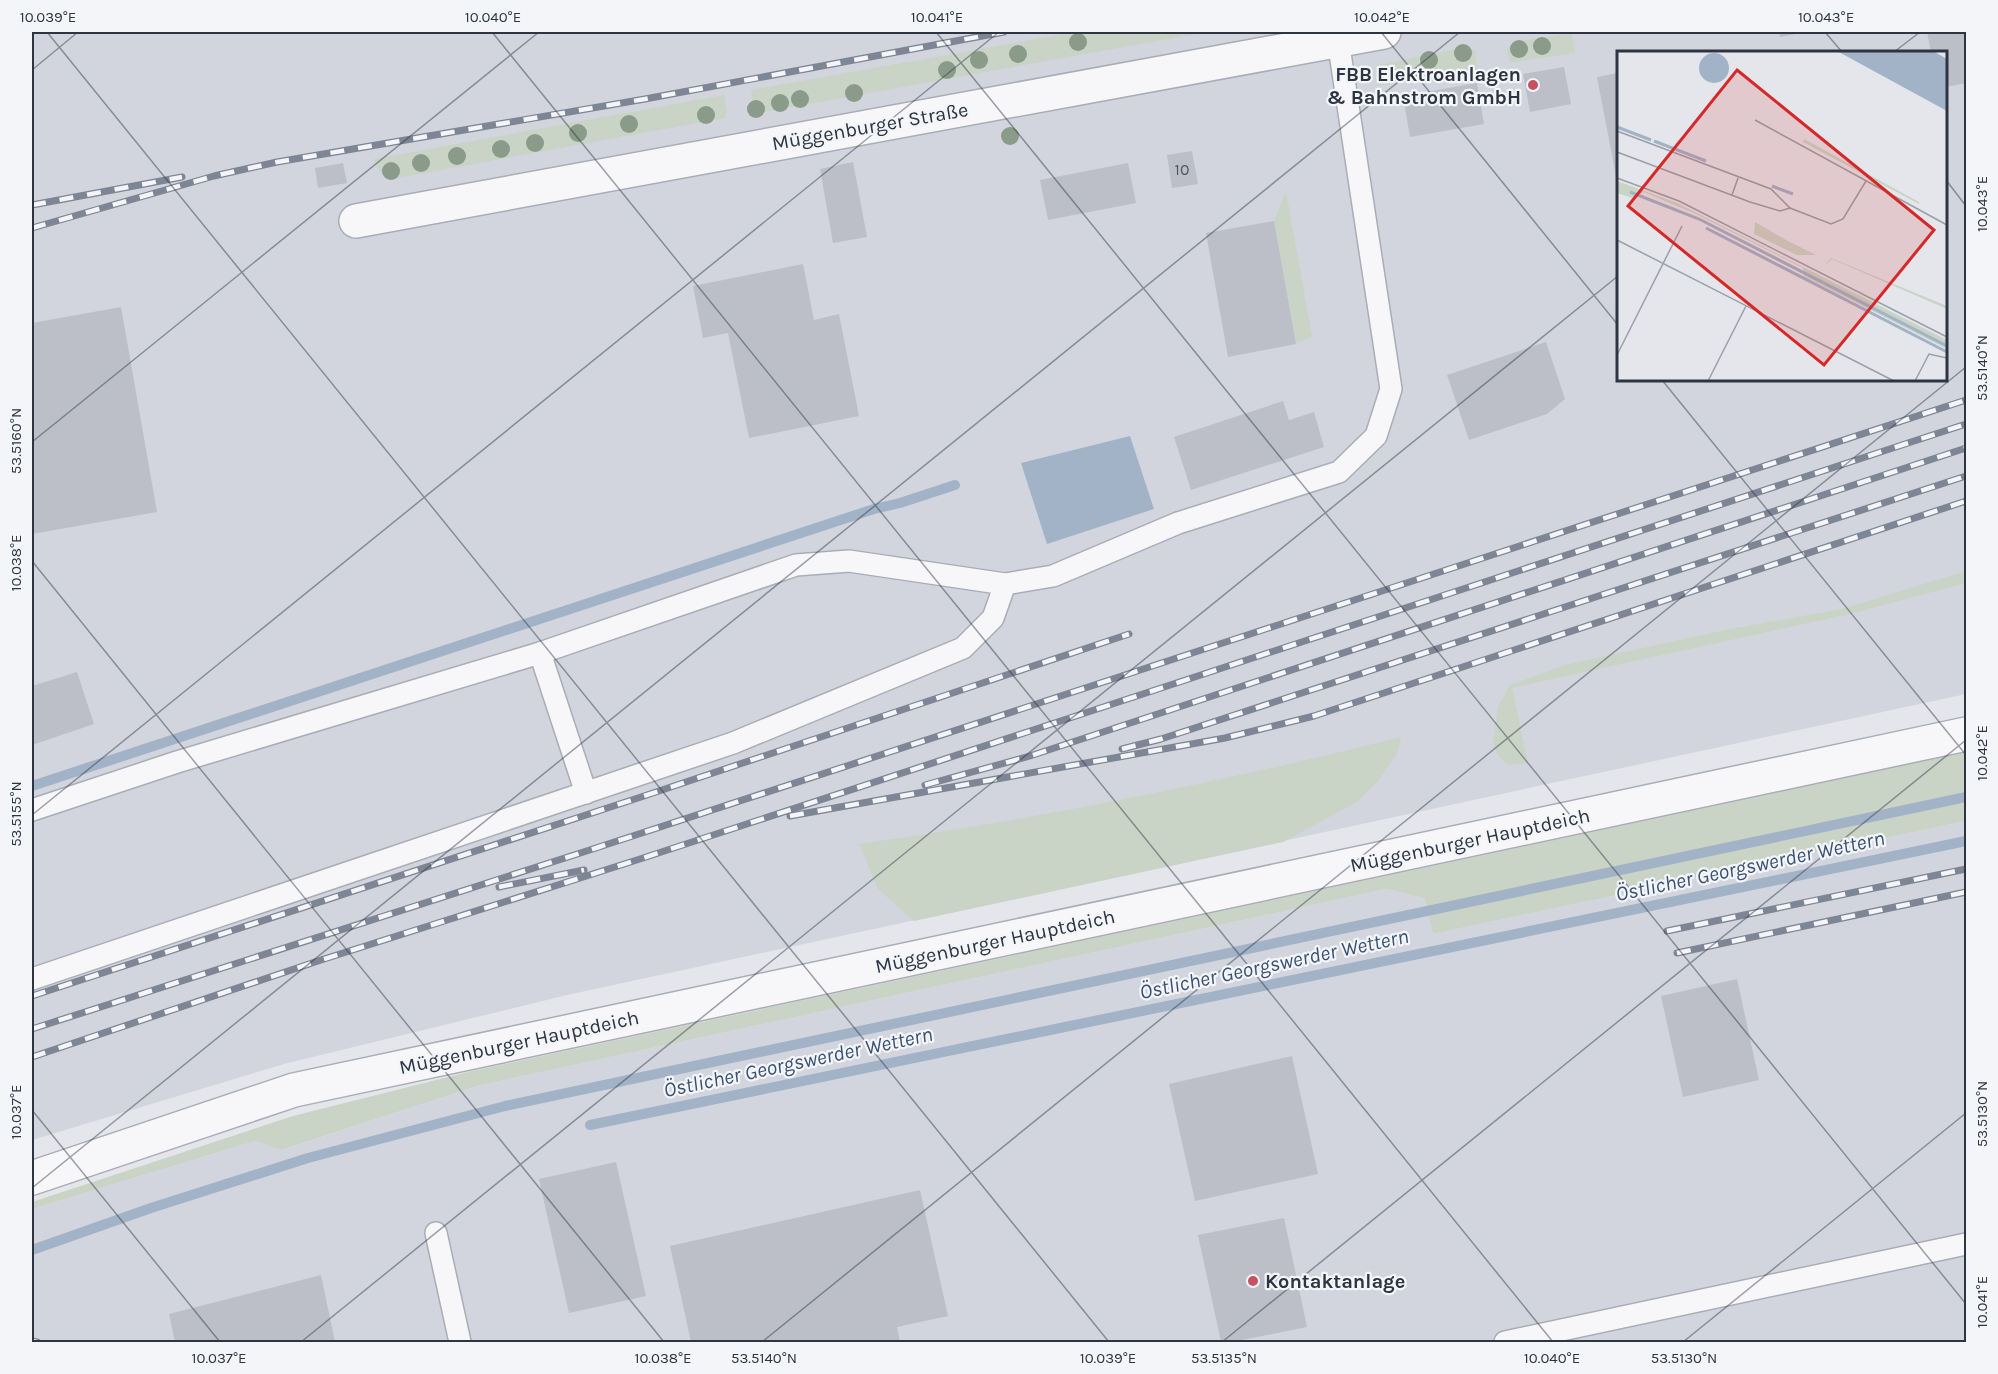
<svg xmlns="http://www.w3.org/2000/svg" width="1998" height="1374" viewBox="0 0 1998 1374" font-family="Karla,sans-serif">
	<style>
		.built { fill: #d2d5dd; fill-rule: evenodd }
		.green { fill: #c9d4c6 }
		.water { fill: #a2b3c8 }
		.lines { fill: none; stroke-linecap: round; stroke-linejoin: round }
		.stream { stroke: #a2b3c8; stroke-width: 10 }
		.building { fill: #bcbfc8 }
		.service-casing { stroke: #a9adb5; stroke-width: 24 }
		.minor-casing { stroke: #a9adb5; stroke-width: 36 }
		.tertiary-casing { stroke: #a9adb5; stroke-width: 36 }
		.service { stroke: #f7f7f9; stroke-width: 21 }
		.minor { stroke: #f7f7f9; stroke-width: 33 }
		.tertiary { stroke: #f7f7f9; stroke-width: 33 }
		.rail-casing { stroke: #7e8594; stroke-width: 7 }
		.rail { stroke: #f4f5f8; stroke-width: 4.5; stroke-dasharray: 14; stroke-linecap: butt }
		.tree { fill: #8a9b8a }
		.ticks { fill: none; stroke: #2d3442; stroke-width: 1.5; stroke-opacity: 0.45 }
		.poi-dot { fill: #c7525f; stroke: #f4f5f8; stroke-width: 2 }
		.labels { text-anchor: middle; stroke-width: 4.5; stroke-linejoin: round; paint-order: stroke }
		.number-label { font-size: 16px; fill: #515764 }
		.poi-label { font-size: 20px; font-weight: bold; fill: #2d3442; stroke: #f4f5f8; text-anchor: end }
		.street-label { font-size: 20px; fill: #2d3442; stroke: #f4f5f8 }
		.water-label { font-size: 21px; font-style: italic; fill: #395174; stroke: #f4f5f8 }
		.inset-river { fill: none; stroke: #a2b3c8; stroke-width: 3 }
		.inset-road { fill: none; stroke: #9b9fa7; stroke-width: 1.5 }
		.view { fill: #d62828; fill-opacity: 0.15; stroke: #d62828; stroke-width: 3 }
		.inset-edge { fill: none; stroke: #2d3442; stroke-width: 3 }
		.neatline { fill: none; stroke: #2d3442; stroke-width: 2 }
		.ticks-label { font-size: 15px; text-anchor: middle; fill: #2d3442 }
	</style>
	<rect width="100%" height="100%" fill="#e4e6eb"/>
	<g class="built">
		<path d="M32 32H1966V694L567 995 284 1064 32 1140ZM1618 52H1946V380H1618Z"/>
		<polygon points="1966,821 1966,1342 32,1342 32,1209 255,1141 283,1150 477,1086 1386,889 1424,898 1433,934"/>
	</g>
	<g class="green">
		<polygon points="1075,32 1207,32 759,113 754,107 751,90"/>
		<polygon points="1572,33 1575,53 1510,63 1507,50 1513,42"/>
		<polygon points="1468,47 1475,51 1477,69 1377,86 1376,71 1378,65"/>
		<path d="M724 95 727 112 725 118 392 179C381 175 377 170 374 159Z"/>
		<polygon points="1286,192 1312,336 1296,344 1274,221"/>
		<polygon points="1966,571 1966,583 1850,614 1512,688 1528,763 1509,765 1498,756 1493,743 1498,707 1510,685 1565,665 1730,629 1842,609"/>
		<path d="M1401 737 1397 754 1378 781 1357 802 1283 842 914 921 878 889 859 844C1042 818 1222 782 1401 737Z"/>
		<polygon points="1966,752 1966,821 1433,934 1424,898 1386,889 477,1086 282,1150 255,1141 32,1209 32,1202 293,1116 472,1071"/>
	</g>
	<polygon class="water" points="1130,436 1154,509 1047,544 1021,463"/>
	<g class="lines">
		<g class="stream">
			<polyline points="32,786 874,509 900,503 955,485"/>
			<polyline points="590,1125 1966,841"/>
			<polyline points="32,1250 151,1208 308,1158 505,1106 1966,797"/>
		</g>
	</g>
	<g class="building">
		<polygon points="1779,32 1801,32 1801,33 1780,37"/>
		<polygon points="1927,32 1966,32 1966,83 1946,87 1946,52 1931,52"/>
		<polygon points="1564,67 1571,104 1530,112 1523,74"/>
		<polygon points="1618,73 1618,181 1617,181 1597,77"/>
		<polygon points="1477,83 1484,124 1410,137 1403,96"/>
		<polygon points="1192,151 1198,184 1172,188 1167,155"/>
		<polygon points="853,162 867,237 833,243 820,169"/>
		<polygon points="343,163 347,183 318,188 315,168"/>
		<polygon points="1128,163 1136,203 1048,220 1040,180"/>
		<polygon points="1274,221 1296,344 1228,357 1206,233"/>
		<polygon points="803,264 814,320 839,314 859,416 749,438 728,333 703,338 693,286"/>
		<polygon points="121,307 157,512 32,534 32,323"/>
		<polygon points="1546,342 1565,399 1547,414 1469,440 1447,375"/>
		<polygon points="1283,401 1289,420 1314,412 1324,447 1191,490 1174,437"/>
		<polygon points="77,672 94,724 32,745 32,686"/>
		<polygon points="1737,979 1759,1080 1683,1097 1661,996"/>
		<polygon points="1292,1056 1318,1174 1195,1201 1169,1084"/>
		<polygon points="616,1162 646,1296 569,1313 539,1179"/>
		<polygon points="920,1190 948,1316 897,1327 900,1342 691,1342 670,1246"/>
		<polygon points="1284,1218 1307,1327 1232,1342 1221,1342 1198,1235"/>
		<polygon points="321,1275 335,1342 175,1342 169,1314"/>
	</g>
	<g class="lines">
		<defs>
			<g id="service">
				<polyline points="540,653 586,793"/>
				<polyline points="32,810 177,762 540,653 796,565 849,561 1005,584 1053,576 1178,523 1339,472 1376,436 1391,389 1338,40"/>
				<polyline points="32,979 733,743 963,648 993,618 1005,584"/>
				<polyline points="436,1233 460,1342"/>
				<polyline points="1505,1342 1966,1244"/>
			</g>
			<polyline id="minor" points="356,221 1384,32"/>
			<polyline id="tertiary" points="32,1178 294,1090 1966,734"/>
		</defs>
		<use href="#service" class="service-casing"/>
		<use href="#minor" class="minor-casing"/>
		<use href="#tertiary" class="tertiary-casing"/>
		<use href="#service" class="service"/>
		<use href="#minor" class="minor"/>
		<use href="#tertiary" class="tertiary"/>
		<defs>
			<g id="rail">
				<polyline points="32,205 182,177"/>
				<polyline points="32,228 214,176 277,162 645,99 1004,32"/>
				<polyline points="1122,749 1161,739 1966,476"/>
				<polyline points="925,785 1030,756 1966,448"/>
				<polyline points="790,816 1225,738 1314,716 1966,501"/>
				<polyline points="499,887 584,870"/>
				<polyline points="1667,931 1966,869"/>
				<polyline points="1677,953 1966,892"/>
				<polyline points="32,996 644,796 1129,634"/>
				<polyline points="32,1029 599,847 1966,400"/>
				<polyline points="32,1057 321,960 640,859 1966,424"/>
				<polyline points="32,1341 37,1342"/>
			</g>
		</defs>
		<use href="#rail" class="rail-casing"/>
		<use href="#rail" class="rail"/>
	</g>
	<g class="tree">
		<circle cx="1078" cy="42" r="9"/>
		<circle cx="1542" cy="46" r="9"/>
		<circle cx="1519" cy="49" r="9"/>
		<circle cx="1463" cy="53" r="9"/>
		<circle cx="1018" cy="54" r="9"/>
		<circle cx="979" cy="60" r="9"/>
		<circle cx="1429" cy="60" r="9"/>
		<circle cx="947" cy="70" r="9"/>
		<circle cx="854" cy="93" r="9"/>
		<circle cx="800" cy="99" r="9"/>
		<circle cx="780" cy="103" r="9"/>
		<circle cx="756" cy="109" r="9"/>
		<circle cx="706" cy="115" r="9"/>
		<circle cx="629" cy="124" r="9"/>
		<circle cx="578" cy="133" r="9"/>
		<circle cx="1010" cy="136" r="9"/>
		<circle cx="535" cy="143" r="9"/>
		<circle cx="501" cy="149" r="9"/>
		<circle cx="457" cy="156" r="9"/>
		<circle cx="421" cy="163" r="9"/>
		<circle cx="391" cy="171" r="9"/>
	</g>
	<path class="ticks" d="M47 32 1109 1342M492 32 1553 1342M936 32 1966 1304M1381 32 1618 325M1825 32 1842 52M1894 52 1920 32M32 70 78 32M1946 180 1966 206M1662 380 1966 755M32 442 539 32M32 561 664 1342M32 815 999 32M32 1110 220 1342M32 1188 1460 32M301 1342 1618 276M762 1342 1966 367M1222 1342 1966 740M1683 1342 1966 1113"/>
	<g class="poi-dot">
		<circle cx="1533" cy="85" r="6"/>
		<circle cx="1253" cy="1281" r="6"/>
	</g>
	<g class="labels">
		<g class="number-label">
			<text x="1182" y="175">10</text>
		</g>
		<g class="poi-label">
			<text x="1521" y="81">FBB Elektroanlagen<tspan x="1521" dy="23">&amp; Bahnstrom GmbH</tspan></text>
			<text x="1265" y="1288" text-anchor="start">Kontaktanlage</text>
		</g>
		<g class="street-label">
			<text transform="translate(870 126) rotate(-10)" y="7">Müggenburger Straße</text>
			<text transform="translate(1470 840) rotate(-12)" y="7">Müggenburger Hauptdeich</text>
			<text transform="translate(995 941) rotate(-12)" y="7">Müggenburger Hauptdeich</text>
			<text transform="translate(519 1042) rotate(-12)" y="7">Müggenburger Hauptdeich</text>
		</g>
		<g class="water-label">
			<text transform="translate(1750 866) rotate(-12)" y="7">Östlicher Georgswerder Wettern</text>
			<text transform="translate(1274 964) rotate(-12)" y="7">Östlicher Georgswerder Wettern</text>
			<text transform="translate(798 1062) rotate(-12)" y="7">Östlicher Georgswerder Wettern</text>
		</g>
	</g>
	<g transform="translate(1617 51)">
		<rect width="330" height="330" fill="#e4e6eb"/>
		<path d="M187 88 302 151V153L186 91ZM0 130 60 152 330 289V298L187 225 186 217 81 164 27 141 15 147 0 142ZM138 171 169 189 199 204H180L137 183ZM214 207 330 255V258L215 208 208 215Z" fill="#c9d4c6"/>
		<path d="M220 0H316L330 8V60ZM82 17a15 15 0 1 1 30 0a15 15 0 1 1-30 0Z" fill="#a2b3c8"/>
		<path class="inset-river" d="M0 76 34 89M37 90 89 110M155 135 176 143M13 141 82 168 330 295M89 177 330 301"/>
		<path class="inset-road" d="M138 69 330 174M0 80 154 138 173 157 214 173 226 168 249 130M0 101 133 151 163 160 173 157M0 127 62 150 330 286M115 144 121 127M0 189 277 330M0 304 65 175M91 330 129 255M298 330 312 303 330 307"/>
		<path class="view" d="M120 19 317 179 207 314 11 155Z"/>
		<rect width="330" height="330" class="inset-edge"/>
	</g>
	<rect width="1998" height="1374" fill="none" stroke="#f4f5f8" stroke-width="66"/>
	<rect x="33" y="33" width="1932" height="1308" class="neatline"/>
	<g class="ticks-label">
		<text x="48" y="22">10.039°E</text>
		<text x="493" y="22">10.040°E</text>
		<text x="937" y="22">10.041°E</text>
		<text x="1382" y="22">10.042°E</text>
		<text x="1826" y="22">10.043°E</text>
		<text transform="translate(1982 204) rotate(-90)" y="5">10.043°E</text>
		<text transform="translate(1982 368) rotate(-90)" y="5">53.5140°N</text>
		<text transform="translate(16 441) rotate(-90)" y="5">53.5160°N</text>
		<text transform="translate(16 563) rotate(-90)" y="5">10.038°E</text>
		<text transform="translate(1982 753) rotate(-90)" y="5">10.042°E</text>
		<text transform="translate(16 814) rotate(-90)" y="5">53.5155°N</text>
		<text transform="translate(16 1112) rotate(-90)" y="5">10.037°E</text>
		<text transform="translate(1982 1114) rotate(-90)" y="5">53.5130°N</text>
		<text transform="translate(1982 1302) rotate(-90)" y="5">10.041°E</text>
		<text x="219" y="1363">10.037°E</text>
		<text x="663" y="1363">10.038°E</text>
		<text x="764" y="1363">53.5140°N</text>
		<text x="1108" y="1363">10.039°E</text>
		<text x="1224" y="1363">53.5135°N</text>
		<text x="1552" y="1363">10.040°E</text>
		<text x="1684" y="1363">53.5130°N</text>
	</g>
</svg>
